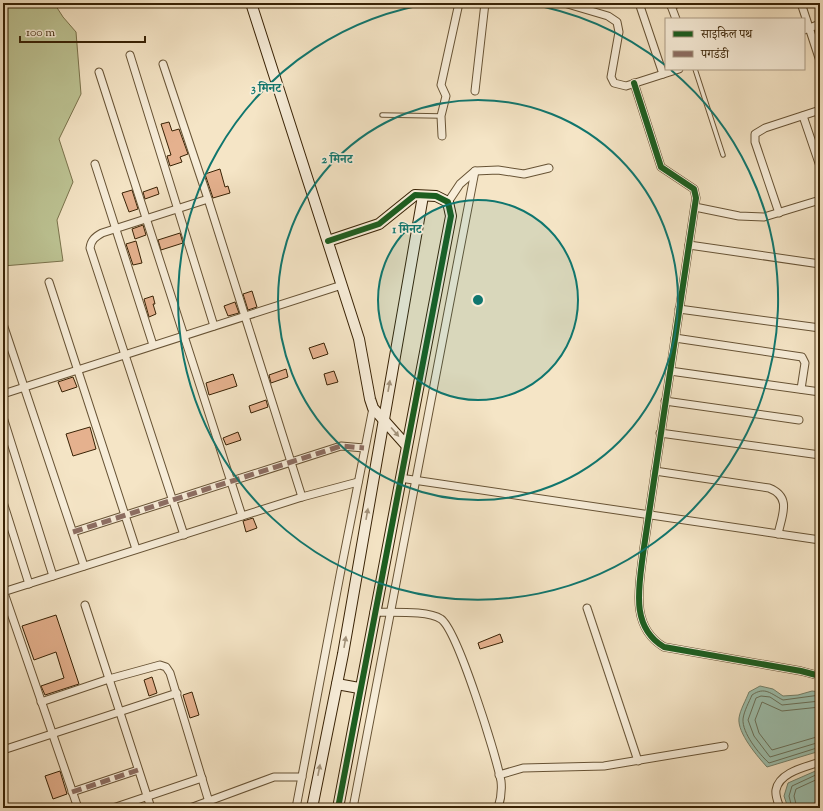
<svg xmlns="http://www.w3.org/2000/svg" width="823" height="811" viewBox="0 0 823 811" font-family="'Sorts Mill Goudy','Noto Serif Devanagari',serif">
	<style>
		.green { fill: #bdc494; stroke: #7a734c }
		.water { fill: #9dc0ae; stroke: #75816a }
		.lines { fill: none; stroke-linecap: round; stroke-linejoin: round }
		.shore { stroke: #6a715a; stroke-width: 1 }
		.building { fill: #e5b18e; stroke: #382205 }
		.lane-casing { stroke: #675335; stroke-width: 5.5 }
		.street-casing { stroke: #675335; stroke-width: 9 }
		.secondary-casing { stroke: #382205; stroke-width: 12 }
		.lane { stroke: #f8eeda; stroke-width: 3.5 }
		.street { stroke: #f8eeda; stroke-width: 7 }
		.secondary { stroke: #f8eeda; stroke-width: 10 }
		.quiet { stroke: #8d6e63; stroke-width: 5; stroke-dasharray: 10 5; stroke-linecap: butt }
		.cycleway-casing { stroke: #f8eeda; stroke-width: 8 }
		.cycleway { stroke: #1b5e20; stroke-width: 6 }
		.oneway { fill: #a2927a }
		.ring { fill: none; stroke: #0f766e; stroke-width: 2 }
		.centre { fill: #0f766e; stroke: #f8eeda; stroke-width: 2 }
		.ring-label { font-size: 12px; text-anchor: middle; font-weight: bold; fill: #0f766e; stroke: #f8eeda; stroke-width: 3.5; stroke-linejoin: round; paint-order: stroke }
	</style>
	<rect width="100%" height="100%" fill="#f5e5c6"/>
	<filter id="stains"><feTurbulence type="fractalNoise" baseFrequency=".005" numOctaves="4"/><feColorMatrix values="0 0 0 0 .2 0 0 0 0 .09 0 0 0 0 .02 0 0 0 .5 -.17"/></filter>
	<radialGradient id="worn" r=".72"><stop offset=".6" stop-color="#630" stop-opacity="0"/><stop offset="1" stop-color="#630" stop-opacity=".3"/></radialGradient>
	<polygon class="green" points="3,3 54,3 63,17 76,32 81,94 59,139 73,182 57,220 63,261 3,266"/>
	<g class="water">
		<path d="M760 686 773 689 783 696 798 695 812 691 820 692V751L767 767C758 757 737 733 739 718 740 710 746 700 749 692Z"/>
		<polygon points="820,769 820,808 788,808 784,796 788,783"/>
	</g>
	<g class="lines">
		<g class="shore">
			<path d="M820 695 783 700C771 694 765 686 752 695 749 702 744 711 743 719 742 733 759 754 769 763L820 747"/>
			<polyline points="820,701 782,705 770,697 761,696 756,698 748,720 754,736 770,757 820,742"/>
			<polyline points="820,707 782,711 762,702 755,720 759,733 772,750 820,736"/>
			<polyline points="792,808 789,796 792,786 820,773"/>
			<polyline points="797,808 794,796 796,789 820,778"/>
		</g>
	</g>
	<g class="building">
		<polygon points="169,122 172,131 179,129 188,154 180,157 182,162 170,166 167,156 171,155 161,124"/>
		<polygon points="220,169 225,187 228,186 230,193 213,198 205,174"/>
		<polygon points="157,187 159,194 145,199 143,192"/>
		<polygon points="132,190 138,209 129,212 122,193"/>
		<polygon points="143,225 146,235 135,239 132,229"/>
		<polygon points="180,233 183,243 161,250 158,240"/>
		<polygon points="136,241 142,263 133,265 126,244"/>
		<polygon points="252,291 257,307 248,310 243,294"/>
		<polygon points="153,296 155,304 153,304 156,314 149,317 144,299"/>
		<polygon points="235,302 239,313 228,316 224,306"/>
		<polygon points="324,343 328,354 313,359 309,348"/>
		<polygon points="286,369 288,377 271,383 269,375"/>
		<polygon points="334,371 338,382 327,385 324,374"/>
		<polygon points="233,374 237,386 209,395 206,383"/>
		<polygon points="73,377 77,387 62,392 58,382"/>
		<polygon points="266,400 268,407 251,413 249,406"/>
		<polygon points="90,427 96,449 73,456 66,434"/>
		<polygon points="238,432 241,440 226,445 223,438"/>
		<polygon points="253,518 257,528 246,532 243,521"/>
		<polygon points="56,615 79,684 45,695 41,686 64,678 56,652 34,660 22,626"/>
		<polygon points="500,634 503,642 480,649 478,643"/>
		<polygon points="152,677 157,693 149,696 144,680"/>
		<polygon points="192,692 199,715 190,718 183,695"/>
		<polygon points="60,771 67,794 53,799 45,776"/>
	</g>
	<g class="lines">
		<defs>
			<g id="lane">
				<polyline points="695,69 723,155"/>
				<polyline points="382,115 441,116"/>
			</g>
			<g id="street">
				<polyline points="564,3 608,16 617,22 619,32 611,77 614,83 626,86 679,69"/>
				<polyline points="670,3 676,19"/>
				<polyline points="801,3 820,61"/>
				<polyline points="640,6 663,74"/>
				<polyline points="671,6 679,3"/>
				<polyline points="804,30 820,24"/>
				<polyline points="130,55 214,326"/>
				<polyline points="163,64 208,199 302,497"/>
				<polyline points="99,72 242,516"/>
				<path d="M634 83 661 167 694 189 696 198 643 554C639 587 630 627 664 647L801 671 820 676"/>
				<polyline points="475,91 485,3"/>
				<polyline points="803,116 820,166"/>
				<polyline points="442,136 441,116 446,96 441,85 459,3"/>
				<polyline points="95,164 153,345"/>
				<polyline points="448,202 460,184 475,171 498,170 524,174 549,168"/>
				<polyline points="695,207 739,216 764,217 820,200"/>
				<polyline points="779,213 755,142 755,134 765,128 820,110"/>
				<polyline points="689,245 820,264"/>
				<polyline points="49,282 136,549"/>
				<polyline points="679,309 820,328"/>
				<polyline points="3,324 84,566"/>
				<polyline points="675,338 802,357 805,363 801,389"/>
				<polyline points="670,371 820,392"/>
				<polyline points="3,394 342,285"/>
				<polyline points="665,401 799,420"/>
				<polyline points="3,417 53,576"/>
				<polyline points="660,433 820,455"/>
				<path d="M655 471 769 488C792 497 782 515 778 534"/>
				<polyline points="400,478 820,540"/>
				<polyline points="3,502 29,584"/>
				<polyline points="73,532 341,446 364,448"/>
				<path d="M184 535 90 248C91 240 95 237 102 233L208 199"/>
				<polyline points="3,590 78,808"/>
				<polyline points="3,592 302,497 358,482"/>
				<polyline points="85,605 151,808"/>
				<polyline points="587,608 638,761"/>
				<path d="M374 612C391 613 427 610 441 619 458 631 496 756 501 781 502 790 501 799 498 808"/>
				<polyline points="41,702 109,679 160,665 166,667 170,673 209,802"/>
				<polyline points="3,750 177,693"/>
				<polyline points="499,775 523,768 604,766 724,746"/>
				<polyline points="72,792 138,770"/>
				<polyline points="113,808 202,778"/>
				<polyline points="190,808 274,777 302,777"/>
				<polyline points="296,808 340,575 373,408"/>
				<polyline points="353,808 475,171"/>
				<path d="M780 808C778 802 775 796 776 790 779 772 806 767 820 762"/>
			</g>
			<g id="secondary">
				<polyline points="251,3 359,339 370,399 373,408 406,445"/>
				<polyline points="328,241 379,224 415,195 436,196 448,202 451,216 338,808"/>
				<polyline points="337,684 359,688"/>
				<polyline points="312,808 343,654 423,196"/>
			</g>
		</defs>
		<use href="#lane" class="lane-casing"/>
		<use href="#street" class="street-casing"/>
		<use href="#secondary" class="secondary-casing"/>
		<use href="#lane" class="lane"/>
		<use href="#street" class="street"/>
		<use href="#secondary" class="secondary"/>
		<g class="quiet">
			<polyline points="73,532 341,446 364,448"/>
			<polyline points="72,792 138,770"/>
		</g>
		<defs>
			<g id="cycleway">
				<path d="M634 83 661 167 694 189 696 198 643 554C639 587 630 627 664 647L801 671 820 676"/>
				<polyline points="328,241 379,224 415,195 436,196 448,202 451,216 338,808"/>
			</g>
		</defs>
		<use href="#cycleway" class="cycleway-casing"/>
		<use href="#cycleway" class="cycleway"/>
	</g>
	<defs><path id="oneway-solid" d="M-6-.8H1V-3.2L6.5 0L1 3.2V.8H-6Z"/></defs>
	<g class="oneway">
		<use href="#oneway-solid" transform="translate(389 386) rotate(-80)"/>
		<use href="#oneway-solid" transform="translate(395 432) rotate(49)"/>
		<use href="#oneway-solid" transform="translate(367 514) rotate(-80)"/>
		<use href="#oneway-solid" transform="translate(345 642) rotate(-80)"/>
		<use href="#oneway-solid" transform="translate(319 770) rotate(-79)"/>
	</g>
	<circle cx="478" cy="300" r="100" fill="#0f766e" fill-opacity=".12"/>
	<g class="ring">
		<circle cx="478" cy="300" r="100"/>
		<circle cx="478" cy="300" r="200"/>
		<path d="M522 3A300 300 0 0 1 665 65M671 70A300 300 0 1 1 434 3"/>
	</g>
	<circle cx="478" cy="300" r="6" class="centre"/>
	<g class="ring-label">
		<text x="266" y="92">3 मिनट</text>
		<text x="337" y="163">2 मिनट</text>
		<text x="407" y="233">1 मिनट</text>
	</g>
	<rect width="823" height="811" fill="none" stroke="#f5e5c6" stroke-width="16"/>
	<rect x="4" y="4" width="815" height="803" fill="none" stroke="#382205" stroke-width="2"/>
	<rect x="8" y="8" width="807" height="795" fill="none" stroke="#382205"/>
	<rect x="665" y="18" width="140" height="52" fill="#f8eeda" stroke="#ab9c85"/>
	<rect x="673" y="31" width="20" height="6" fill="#1b5e20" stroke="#ab9c85"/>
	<text x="701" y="38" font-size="12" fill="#382205">साइकिल पथ</text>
	<rect x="673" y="51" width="20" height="6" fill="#8d6e63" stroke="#ab9c85"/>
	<text x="701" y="58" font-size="12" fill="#382205">पगडंडी</text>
	<path d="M20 36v6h125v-6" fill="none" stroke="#382205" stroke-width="2"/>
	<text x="26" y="36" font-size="12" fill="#382205" stroke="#f8eeda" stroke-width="3" paint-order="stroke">100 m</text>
	<rect width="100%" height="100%" filter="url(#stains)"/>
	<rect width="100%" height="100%" fill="url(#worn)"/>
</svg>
